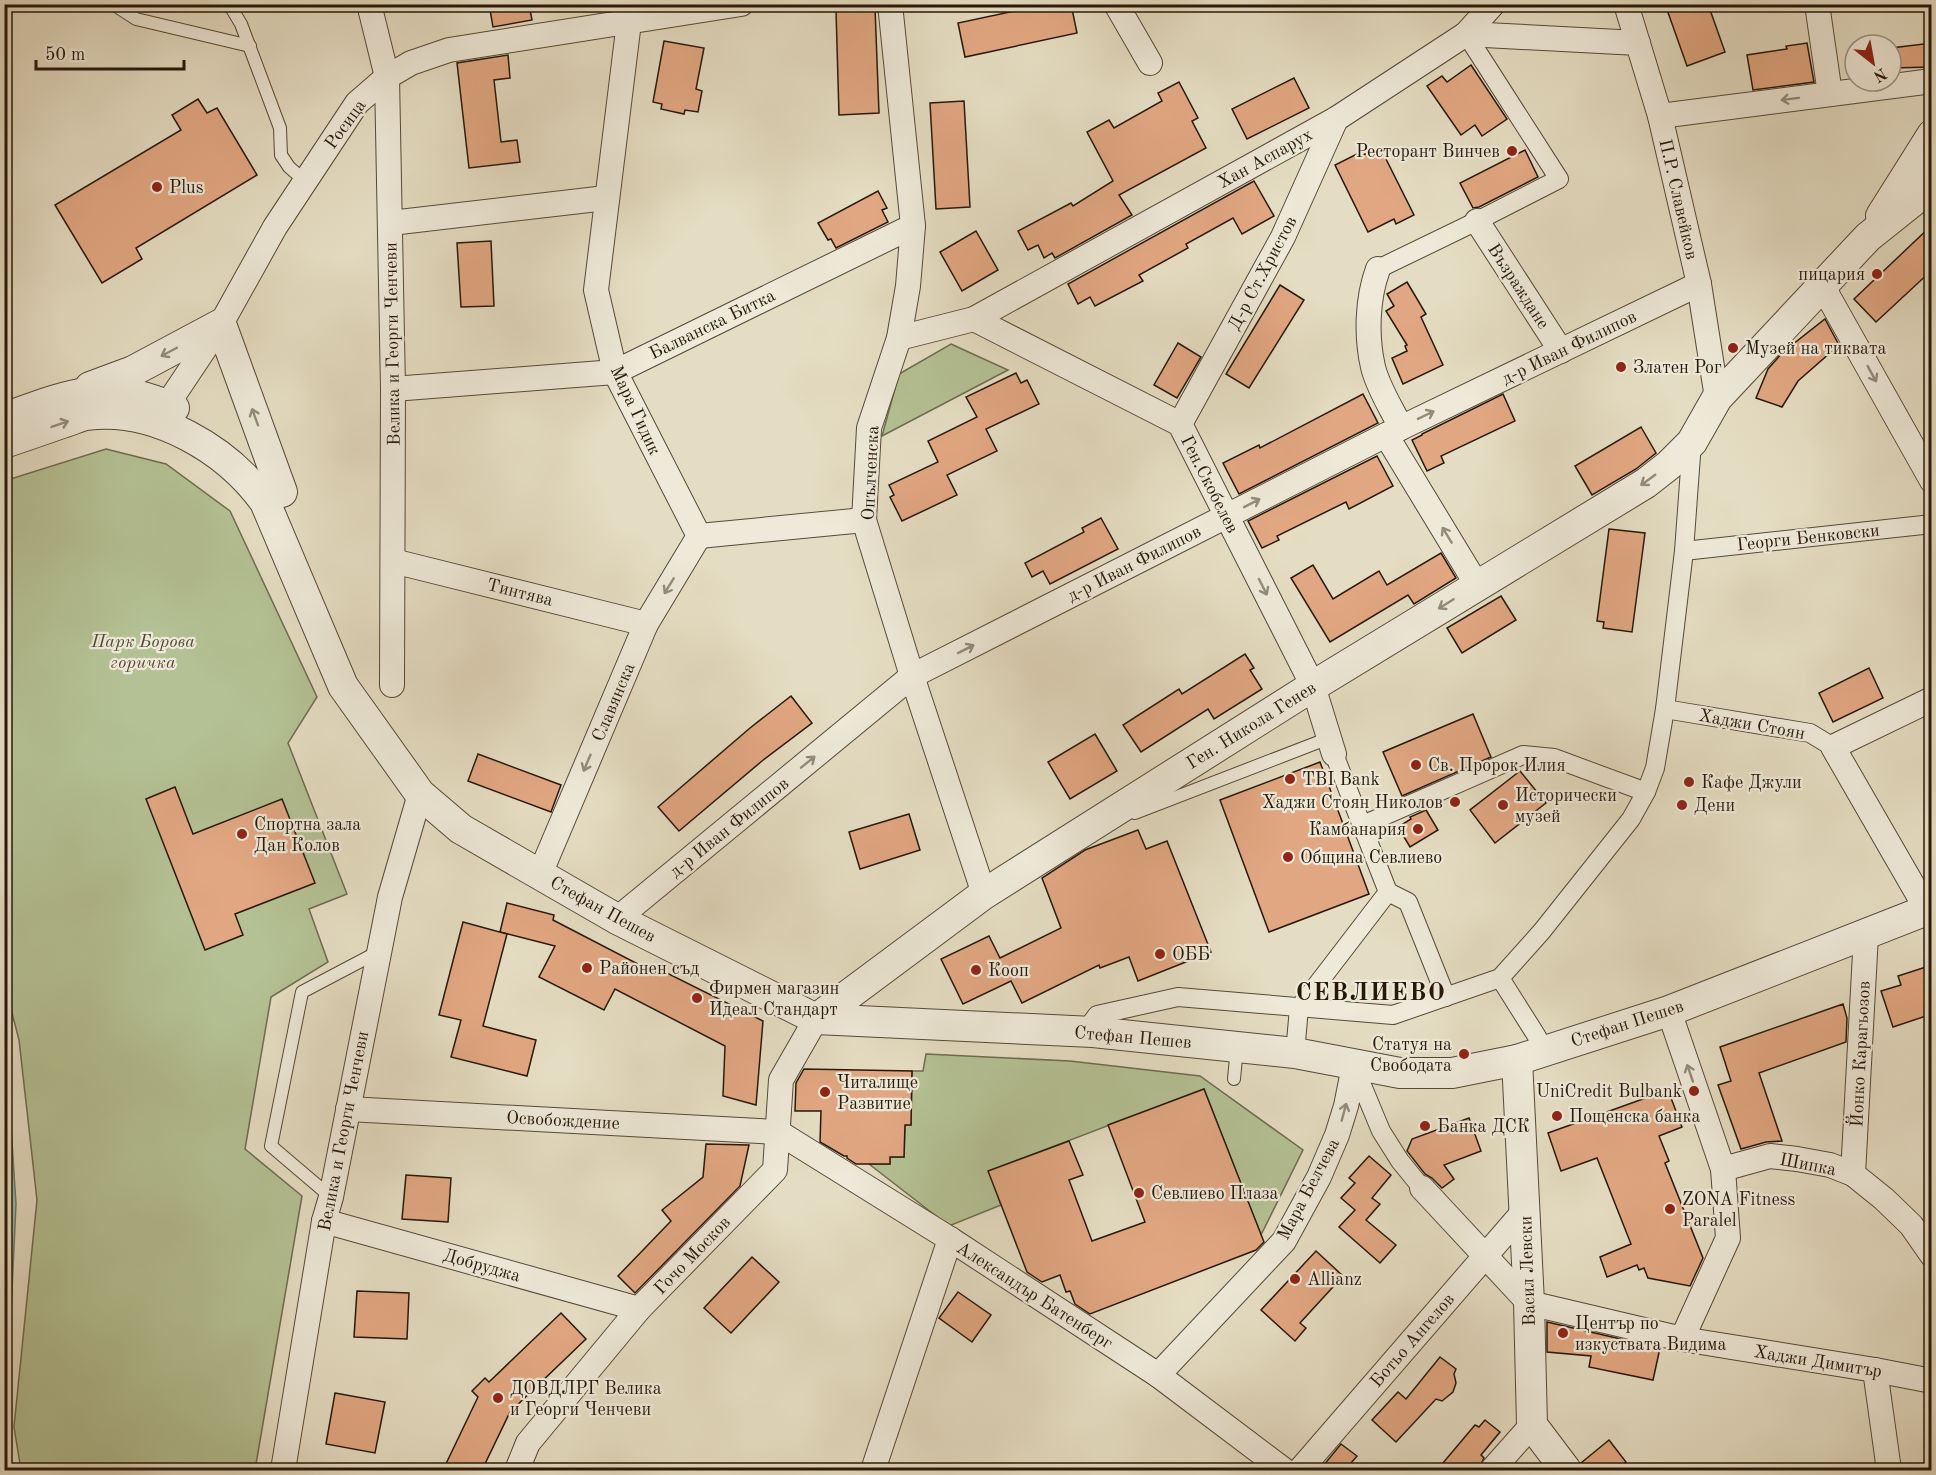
<svg xmlns="http://www.w3.org/2000/svg" width="1936" height="1475" viewBox="0 0 1936 1475" font-family="'Old Standard TT',serif">
	<style>
		.green { fill: #b4c194; stroke: #6e6c4f; stroke-width: 1.5 }
		.water { fill: #97bdad; stroke: #6a7b6c; stroke-width: 1.5 }
		.lines { fill: none; stroke-linecap: round; stroke-linejoin: round }
		.shore { stroke: #5f6a5c; stroke-width: 1.5 }
		.building { fill: #e1a782; stroke: #27180a; stroke-width: 1.5 }
		.service-casing { stroke: #564938; stroke-width: 14 }
		.pedestrian-casing { stroke: #564938; stroke-width: 20 }
		.minor-casing { stroke: #564938; stroke-width: 26 }
		.tertiary-casing { stroke: #564938; stroke-width: 32 }
		.service { stroke: #eee9d8; stroke-width: 12 }
		.pedestrian { stroke: #eee9d8; stroke-width: 18 }
		.minor { stroke: #eee9d8; stroke-width: 24 }
		.tertiary { stroke: #eee9d8; stroke-width: 30 }
		.oneway { stroke: #948b7b }
		.poi-dot { fill: #8f2418; stroke: #eee9d8; stroke-width: 2 }
		.labels { text-anchor: middle; stroke-width: 4.5; stroke-linejoin: round; paint-order: stroke }
		.street-label { font-size: 18px; fill: #27180a; stroke: #eee9d8 }
		.poi-label { font-size: 18px; fill: #27180a; stroke: #eee9d8; text-anchor: start }
		.park-label { font-size: 18px; font-style: italic; fill: #514b33; stroke: #eee9d8 }
		.district-label { font-size: 24px; font-weight: bold; letter-spacing: 1.5px; fill: #27180a; stroke: #eee9d8 }
	</style>
	<rect width="100%" height="100%" fill="#e5ddc3"/>
	<filter id="stains"><feTurbulence type="fractalNoise" baseFrequency=".00333" numOctaves="4"/><feColorMatrix values="0 0 0 0 .2 0 0 0 0 .09 0 0 0 0 .02 0 0 0 .5 -.17"/></filter>
	<radialGradient id="worn" r=".72"><stop offset=".6" stop-color="#630" stop-opacity="0"/><stop offset="1" stop-color="#630" stop-opacity=".3"/></radialGradient>
	<g class="green">
		<polygon points="951,344 1008,370 882,436 899,374"/>
		<polygon points="106,449 166,464 230,511 317,697 288,743 347,894 309,909 328,962 271,997 245,1149 302,1196 255,1470 21,1470 14,1427 37,1200 19,1040 5,986 4,481"/>
		<polygon points="926,1054 1070,1061 1200,1076 1303,1150 1261,1235 1204,1089 989,1171 1001,1205 949,1226 869,1164 890,1164 890,1157 904,1157 905,1125 911,1125 912,1071 923,1071"/>
	</g>
	<polygon class="water" points="4,1018 16,1204 6,1421 9,1470 4,1470"/>
	<g class="lines">
		<polyline class="shore" points="4,1109 10,1205 4,1318"/>
	</g>
	<g class="building">
		<polygon points="489,4 529,4 532,20 493,27"/>
		<polygon points="1047,4 1071,4 1077,33 965,57 958,23"/>
		<polygon points="1665,4 1708,4 1725,52 1687,66"/>
		<polygon points="875,8 879,113 839,115 836,10"/>
		<polygon points="664,41 704,48 696,89 702,91 698,112 685,110 684,114 661,109 662,104 653,102"/>
		<polygon points="1807,43 1814,82 1753,90 1747,55 1787,49 1786,46"/>
		<polygon points="1932,43 1932,67 1891,68 1891,48"/>
		<polygon points="508,55 510,78 494,80 501,142 517,140 520,162 469,168 457,63"/>
		<polygon points="1471,65 1507,119 1482,136 1475,125 1461,135 1427,86 1442,76 1447,82"/>
		<polygon points="1294,78 1309,108 1247,139 1232,109"/>
		<polygon points="1179,82 1198,118 1192,121 1206,148 1119,195 1132,215 1055,258 1052,253 1044,258 1038,245 1028,250 1018,231 1071,203 1073,206 1113,181 1087,132 1109,120 1114,128 1162,101 1158,93"/>
		<polygon points="198,99 207,113 217,108 257,175 136,248 142,259 102,283 55,205 181,130 172,115"/>
		<polygon points="964,101 970,207 936,209 930,103"/>
		<polygon points="1380,147 1414,215 1396,224 1394,219 1368,232 1335,165 1359,153 1361,156"/>
		<polygon points="1525,150 1538,177 1479,207 1473,208 1460,183"/>
		<polygon points="1254,181 1274,216 1242,234 1233,218 1186,244 1188,248 1139,275 1143,281 1095,306 1090,297 1078,304 1068,284"/>
		<polygon points="878,191 887,208 882,210 888,222 836,248 831,239 828,240 818,223"/>
		<polygon points="1932,225 1932,270 1876,322 1854,299"/>
		<polygon points="976,231 998,270 962,291 940,252"/>
		<polygon points="491,241 494,306 461,307 457,243"/>
		<polygon points="1407,282 1426,314 1421,317 1443,365 1403,384 1392,358 1407,351 1405,346 1407,345 1386,311 1394,306 1387,294"/>
		<polygon points="1280,285 1304,300 1249,388 1226,374"/>
		<polygon points="1825,319 1839,345 1798,381 1782,407 1756,398 1768,369 1783,352"/>
		<polygon points="1178,343 1201,357 1177,398 1154,385"/>
		<polygon points="1016,373 1021,383 1027,380 1039,404 986,429 997,451 947,475 957,495 902,521 890,497 894,495 889,485 938,462 928,441 977,417 966,397"/>
		<polygon points="1363,394 1378,423 1239,494 1223,463 1259,445 1260,448"/>
		<polygon points="1503,394 1515,421 1441,456 1444,463 1427,471 1412,440 1422,435 1422,434"/>
		<polygon points="1641,427 1656,453 1636,469 1592,495 1575,466"/>
		<polygon points="1377,456 1393,486 1349,509 1346,502 1277,536 1279,540 1262,548 1248,521"/>
		<polygon points="1101,518 1118,549 1050,584 1043,571 1032,577 1025,563 1084,532 1082,528"/>
		<polygon points="1609,529 1645,533 1632,632 1603,628 1604,622 1597,621"/>
		<polygon points="1441,553 1456,578 1414,604 1408,595 1330,642 1291,578 1313,565 1333,599 1379,571 1387,585"/>
		<polygon points="1501,596 1516,620 1462,653 1447,628"/>
		<polygon points="1245,654 1254,668 1250,670 1262,689 1214,719 1208,709 1141,752 1123,725 1179,689 1182,694"/>
		<polygon points="1869,668 1883,698 1833,722 1819,693"/>
		<polygon points="791,696 812,723 762,761 679,831 658,807 750,728"/>
		<polygon points="1473,714 1491,757 1402,796 1383,752"/>
		<polygon points="1095,734 1117,771 1070,799 1048,762"/>
		<polygon points="478,754 561,785 551,812 468,781"/>
		<polygon points="1320,762 1369,894 1269,932 1220,800"/>
		<polygon points="1520,771 1546,803 1495,843 1470,810"/>
		<polygon points="175,787 193,834 282,799 315,883 235,914 243,935 205,950 146,799"/>
		<polygon points="1426,810 1438,830 1410,847 1398,827 1411,819 1410,817"/>
		<polygon points="909,814 920,850 860,869 849,832"/>
		<polygon points="1138,830 1146,849 1167,841 1211,952 1138,981 1129,957 1100,968 1099,965 1022,1003 1011,981 963,1004 941,959 989,936 1000,958 1061,928 1042,878 1085,850"/>
		<polygon points="507,903 554,915 553,920 655,973 657,968 763,1021 756,1105 723,1096 725,1046 615,989 604,1010 539,977 555,946 500,932"/>
		<polygon points="463,922 507,934 483,1026 536,1040 527,1076 451,1057 461,1020 439,1015"/>
		<polygon points="1932,965 1932,1014 1893,1027 1881,991 1901,985 1898,976"/>
		<polygon points="1843,1004 1847,1018 1846,1042 1759,1073 1782,1141 1766,1142 1741,1149 1718,1085 1731,1081 1720,1047"/>
		<polygon points="804,1069 912,1071 911,1125 905,1125 904,1157 890,1157 890,1164 856,1164 847,1158 847,1156 844,1156 820,1142 821,1111 795,1111 796,1083"/>
		<polygon points="1204,1089 1264,1242 1256,1250 1090,1314 1075,1304 1070,1291 1066,1292 1060,1275 1042,1282 1027,1272 988,1171 1069,1141 1083,1175 1069,1180 1092,1241 1145,1222 1108,1125"/>
		<polygon points="1668,1090 1682,1127 1659,1136 1669,1161 1665,1163 1703,1258 1690,1286 1648,1278 1644,1268 1639,1270 1637,1265 1607,1277 1600,1257 1631,1244 1597,1158 1561,1171 1548,1133"/>
		<polygon points="1469,1118 1481,1151 1444,1165 1454,1179 1442,1188 1432,1178 1425,1174 1407,1151 1412,1139"/>
		<polygon points="706,1144 749,1145 740,1186 635,1293 618,1276 671,1221 662,1210 703,1177"/>
		<polygon points="1369,1156 1391,1175 1372,1198 1380,1204 1366,1220 1396,1245 1380,1263 1339,1227 1355,1210 1341,1198 1355,1183 1349,1178"/>
		<polygon points="406,1175 451,1178 448,1222 402,1219"/>
		<polygon points="1316,1251 1343,1276 1300,1323 1306,1328 1295,1341 1261,1310"/>
		<polygon points="752,1257 779,1282 731,1333 704,1308"/>
		<polygon points="357,1291 409,1293 407,1339 354,1337"/>
		<polygon points="958,1292 991,1315 972,1342 939,1318"/>
		<polygon points="561,1313 586,1339 510,1412 482,1470 443,1470 478,1397 472,1391 485,1378 489,1382"/>
		<polygon points="1547,1322 1660,1348 1653,1380 1589,1367 1591,1356 1547,1352"/>
		<polygon points="1440,1357 1456,1369 1454,1374 1456,1383 1453,1392 1442,1401 1436,1399 1396,1442 1372,1420 1398,1392 1406,1399"/>
		<polygon points="335,1393 385,1402 375,1453 326,1444"/>
		<polygon points="1485,1420 1500,1432 1481,1455 1484,1458 1478,1470 1437,1470 1475,1425 1479,1427"/>
		<polygon points="1609,1440 1626,1462 1616,1470 1583,1470 1581,1463"/>
		<polygon points="1341,1444 1357,1456 1345,1470 1329,1470 1323,1466"/>
	</g>
	<g class="lines">
		<defs>
			<g id="service">
				<polyline points="113,4 136,19 250,46"/>
				<polyline points="229,4 241,24 280,128 281,155 289,167 305,181"/>
				<polyline points="1135,813 1329,738"/>
				<polyline points="1234,1079 1237,1047"/>
				<polyline points="331,1197 271,1146 302,992 378,952"/>
			</g>
			<g id="pedestrian">
				<polyline points="1378,269 1477,221 1559,179 1466,34"/>
				<polyline points="1684,551 1932,524"/>
				<polyline points="1665,709 1810,733 1833,747"/>
				<polyline points="1363,825 1523,755 1554,758 1646,792"/>
				<polyline points="1388,892 1408,902 1446,997"/>
				<polyline points="1500,978 1536,1035 1544,1050"/>
				<polyline points="1093,1032 1092,1022 1097,1015 1178,997 1393,1015 1500,978 1542,931 1631,819 1646,792 1655,768 1665,709 1684,551 1692,442"/>
				<polyline points="1295,1053 1299,1008 1388,892 1334,754"/>
				<polyline points="1354,1066 1381,1131 1400,1161 1422,1188"/>
			</g>
			<g id="minor">
				<polyline points="369,4 387,77 393,389 392,685"/>
				<polyline points="626,4 629,22 596,290 615,372 699,536 864,520"/>
				<polyline points="890,4 913,226 908,286 899,338 869,428 864,520 912,676 984,894"/>
				<polyline points="1116,4 1150,63"/>
				<polyline points="1626,4 1660,116 1699,284 1717,398"/>
				<polyline points="1817,4 1830,94"/>
				<polyline points="1466,34 1493,4"/>
				<polyline points="1660,116 1932,81"/>
				<polyline points="1477,221 1561,351"/>
				<polyline points="391,223 606,198"/>
				<path d="M1378 269C1367 299 1366 336 1373 367 1378 388 1392 409 1401 428"/>
				<polyline points="1823,287 1932,481"/>
				<polyline points="974,319 1180,424 1313,686 1334,754"/>
				<polyline points="899,338 974,319 1336,119 1466,34 1638,43"/>
				<polyline points="393,389 615,372 913,226"/>
				<polyline points="157,420 221,324 275,227 357,103 387,77 411,63 449,50 741,4"/>
				<polyline points="1180,424 1283,237 1336,119"/>
				<polyline points="1386,435 1477,585"/>
				<polyline points="393,561 646,624"/>
				<polyline points="540,874 646,624 699,536"/>
				<polyline points="1927,910 1833,747 1932,699"/>
				<polyline points="617,919 912,676 1386,435 1699,284"/>
				<polyline points="1669,1011 1723,1169 1728,1238 1682,1339"/>
				<polyline points="348,1109 778,1132 950,1239 1158,1375 1284,1470"/>
				<polyline points="1723,1169 1770,1156 1797,1159 1830,1165 1853,1174 1884,1199 1911,1225 1932,1255"/>
				<polyline points="1853,1174 1866,935"/>
				<polyline points="1422,1188 1529,1303 1682,1339 1875,1370 1932,1381"/>
				<polyline points="324,1221 639,1309"/>
				<polyline points="1875,1370 1889,1470"/>
				<polyline points="1158,1375 1284,1241 1319,1177 1337,1135 1346,1106 1354,1066"/>
				<polyline points="283,1470 324,1221 331,1197 390,897 420,794"/>
				<polyline points="517,1470 528,1443 639,1309 775,1170 781,1080 816,1019"/>
				<polyline points="873,1470 950,1239"/>
				<polyline points="1300,1470 1525,1210"/>
				<polyline points="1492,1470 1532,1425"/>
			</g>
			<g id="tertiary">
				<polyline points="1881,216 1932,135"/>
				<polyline points="90,387 133,371 221,324 282,492"/>
				<path d="M4 418C32 408 61 396 91 392 117 388 150 398 174 408"/>
				<path d="M4 443C25 436 45 429 65 422 72 420 80 416 87 415 154 406 227 449 265 502L343 686 420 794 461 829 617 919 816 1019 1093 1032 1295 1053 1400 1073H1452L1517 1060 1669 1011 1932 908"/>
				<polyline points="816,1019 984,894 1313,686 1646,483 1669,465 1692,442 1717,398 1868,237 1932,186"/>
				<polyline points="1517,1060 1529,1303 1532,1425 1566,1470"/>
			</g>
		</defs>
		<use href="#service" class="service-casing"/>
		<use href="#pedestrian" class="pedestrian-casing"/>
		<use href="#minor" class="minor-casing"/>
		<use href="#tertiary" class="tertiary-casing"/>
		<use href="#service" class="service"/>
		<use href="#pedestrian" class="pedestrian"/>
		<use href="#minor" class="minor"/>
		<use href="#tertiary" class="tertiary"/>
	</g>
	<defs><path id="oneway-shaft" d="M-6 0H5M1.5-3L5.5 0L1.5 3" fill="none" stroke-width="1.6" stroke-linecap="round" stroke-linejoin="round" transform="scale(1.5)"/></defs>
	<g class="oneway">
		<use href="#oneway-shaft" transform="translate(1790 99) rotate(173)"/>
		<use href="#oneway-shaft" transform="translate(169 352) rotate(152)"/>
		<use href="#oneway-shaft" transform="translate(1872 374) rotate(61)"/>
		<use href="#oneway-shaft" transform="translate(1426 415) rotate(-26)"/>
		<use href="#oneway-shaft" transform="translate(255 417) rotate(-110)"/>
		<use href="#oneway-shaft" transform="translate(60 424) rotate(-19)"/>
		<use href="#oneway-shaft" transform="translate(1648 480) rotate(144)"/>
		<use href="#oneway-shaft" transform="translate(1252 503) rotate(-27)"/>
		<use href="#oneway-shaft" transform="translate(1447 535) rotate(-121)"/>
		<use href="#oneway-shaft" transform="translate(669 586) rotate(121)"/>
		<use href="#oneway-shaft" transform="translate(1263 587) rotate(63)"/>
		<use href="#oneway-shaft" transform="translate(1446 604) rotate(148)"/>
		<use href="#oneway-shaft" transform="translate(966 649) rotate(-27)"/>
		<use href="#oneway-shaft" transform="translate(808 762) rotate(-39)"/>
		<use href="#oneway-shaft" transform="translate(587 763) rotate(113)"/>
		<use href="#oneway-shaft" transform="translate(1690 1073) rotate(-109)"/>
		<use href="#oneway-shaft" transform="translate(1344 1112) rotate(-75)"/>
	</g>
	<g class="poi-dot">
		<circle cx="1512" cy="151" r="6"/>
		<circle cx="157" cy="187" r="6"/>
		<circle cx="1877" cy="274" r="6"/>
		<circle cx="1733" cy="348" r="6"/>
		<circle cx="1621" cy="367" r="6"/>
		<circle cx="1416" cy="765" r="6"/>
		<circle cx="1290" cy="779" r="6"/>
		<circle cx="1689" cy="782" r="6"/>
		<circle cx="1455" cy="802" r="6"/>
		<circle cx="1503" cy="805" r="6"/>
		<circle cx="1682" cy="805" r="6"/>
		<circle cx="1418" cy="829" r="6"/>
		<circle cx="242" cy="834" r="6"/>
		<circle cx="1288" cy="857" r="6"/>
		<circle cx="1160" cy="954" r="6"/>
		<circle cx="587" cy="968" r="6"/>
		<circle cx="976" cy="970" r="6"/>
		<circle cx="697" cy="998" r="6"/>
		<circle cx="1464" cy="1054" r="6"/>
		<circle cx="1694" cy="1091" r="6"/>
		<circle cx="825" cy="1092" r="6"/>
		<circle cx="1557" cy="1116" r="6"/>
		<circle cx="1425" cy="1126" r="6"/>
		<circle cx="1139" cy="1193" r="6"/>
		<circle cx="1670" cy="1209" r="6"/>
		<circle cx="1295" cy="1279" r="6"/>
		<circle cx="1563" cy="1333" r="6"/>
		<circle cx="498" cy="1398" r="6"/>
	</g>
	<g class="labels">
		<g class="street-label">
			<text transform="translate(345 124) rotate(-54)" y="6">Росица</text>
			<text transform="translate(1265 158) rotate(-29)" y="6">Хан Аспарух</text>
			<text transform="translate(1679 199) rotate(77)" y="6">П.Р. Славейков</text>
			<text transform="translate(1262 273) rotate(-62)" y="6">Д-р Ст.Христов</text>
			<text transform="translate(1519 286) rotate(57)" y="6">Възраждане</text>
			<text transform="translate(712 324) rotate(-26)" y="6">Балванска Битка</text>
			<text transform="translate(392 344) rotate(-91)" y="6">Велика и Георги Ченчеви</text>
			<text transform="translate(1569 347) rotate(-26)" y="6">д-р Иван Филипов</text>
			<text transform="translate(636 410) rotate(65)" y="6">Мара Гидик</text>
			<text transform="translate(870 473) rotate(-87)" y="6">Опълченска</text>
			<text transform="translate(1210 484) rotate(63)" y="6">Ген.Скобелев</text>
			<text transform="translate(1808 537) rotate(-6)" y="6">Георги Бенковски</text>
			<text transform="translate(1134 563) rotate(-27)" y="6">д-р Иван Филипов</text>
			<text transform="translate(520 592) rotate(14)" y="6">Тинтява</text>
			<text transform="translate(613 702) rotate(-67)" y="6">Славянска</text>
			<text transform="translate(1752 724) rotate(10)" y="6">Хаджи Стоян</text>
			<text transform="translate(1251 725) rotate(-32)" y="6">Ген. Никола Генев</text>
			<text transform="translate(729 827) rotate(-39)" y="6">д-р Иван Филипов</text>
			<text transform="translate(603 909) rotate(29)" y="6">Стефан Пешев</text>
			<text transform="translate(1627 1023) rotate(-18)" y="6">Стефан Пешев</text>
			<text transform="translate(1133 1037) rotate(5)" y="6">Стефан Пешев</text>
			<text transform="translate(1860 1054) rotate(-87)" y="6">Йонко Карагьозов</text>
			<text transform="translate(563 1120) rotate(3)" y="6">Освобождение</text>
			<text transform="translate(343 1131) rotate(-79)" y="6">Велика и Георги Ченчеви</text>
			<text transform="translate(1808 1164) rotate(11)" y="6">Шипка</text>
			<text transform="translate(1308 1189) rotate(-62)" y="6">Мара Белчева</text>
			<text transform="translate(692 1255) rotate(-46)" y="6">Гочо Москов</text>
			<text transform="translate(482 1265) rotate(16)" y="6">Добруджа</text>
			<text transform="translate(1527 1271) rotate(-92)" y="6">Васил Левски</text>
			<text transform="translate(1035 1295) rotate(33)" y="6">Александър Батенберг</text>
			<text transform="translate(1412 1340) rotate(-49)" y="6">Ботьо Ангелов</text>
			<text transform="translate(1818 1361) rotate(9)" y="6">Хаджи Димитър</text>
		</g>
		<g class="poi-label">
			<text x="1500" y="157" text-anchor="end">Ресторант Винчев</text>
			<text x="169" y="193">Plus</text>
			<text x="1865" y="280" text-anchor="end">пицария</text>
			<text x="1745" y="354">Музей на тиквата</text>
			<text x="1633" y="373">Златен Рог</text>
			<text x="1428" y="771">Св. Пророк Илия</text>
			<text x="1302" y="785">TBI Bank</text>
			<text x="1701" y="788">Кафе Джули</text>
			<text x="1515" y="801">Исторически<tspan x="1515" dy="21">музей</tspan></text>
			<text x="1443" y="808" text-anchor="end">Хаджи Стоян Николов</text>
			<text x="1694" y="811">Дени</text>
			<text x="254" y="830">Спортна зала<tspan x="254" dy="21">Дан Колов</tspan></text>
			<text x="1406" y="835" text-anchor="end">Камбанария</text>
			<text x="1300" y="863">Община Севлиево</text>
			<text x="1172" y="960">ОББ</text>
			<text x="599" y="974">Районен съд</text>
			<text x="988" y="976">Кооп</text>
			<text x="709" y="994">Фирмен магазин<tspan x="709" dy="21">Идеал Стандарт</tspan></text>
			<text x="1452" y="1050" text-anchor="end">Статуя на<tspan x="1452" dy="21">Свободата</tspan></text>
			<text x="837" y="1088">Читалище<tspan x="837" dy="21">Развитие</tspan></text>
			<text x="1682" y="1097" text-anchor="end">UniCredit Bulbank</text>
			<text x="1569" y="1122">Пощенска банка</text>
			<text x="1437" y="1132">Банка ДСК</text>
			<text x="1151" y="1199">Севлиево Плаза</text>
			<text x="1682" y="1205">ZONA Fitness<tspan x="1682" dy="21">Paralel</tspan></text>
			<text x="1307" y="1285">Allianz</text>
			<text x="1575" y="1329">Център по<tspan x="1575" dy="21">изкуствата Видима</tspan></text>
			<text x="510" y="1394">ДОВДЛРГ Велика<tspan x="510" dy="21">и Георги Ченчеви</tspan></text>
		</g>
		<g class="park-label">
			<text x="143" y="647">Парк Борова<tspan x="143" dy="21">горичка</tspan></text>
		</g>
		<g class="district-label">
			<text x="1371" y="1000">СЕВЛИЕВО</text>
		</g>
	</g>
	<rect width="1936" height="1475" fill="none" stroke="#e5ddc3" stroke-width="24"/>
	<rect x="6" y="6" width="1924" height="1463" fill="none" stroke="#27180a" stroke-width="3"/>
	<rect x="12" y="12" width="1912" height="1451" fill="none" stroke="#27180a" stroke-width="1.5"/>
	<g transform="translate(1873 63) rotate(149)"><circle r="28" fill="#eee9d8" stroke="#9e9586" stroke-width="1.5"/>
	<path d="M0-4.5L10 22L0 15L-10 22Z" fill="#8f2418"/>
	<text y="-9" font-size="16" font-weight="bold" text-anchor="middle" fill="#27180a">N</text>
	</g>
	<path d="M36 60v9h148v-9" fill="none" stroke="#27180a" stroke-width="3"/>
	<text x="45" y="60" font-size="18" fill="#27180a" stroke="#eee9d8" stroke-width="4.5" paint-order="stroke">50 m</text>
	<rect width="100%" height="100%" filter="url(#stains)"/>
	<rect width="100%" height="100%" fill="url(#worn)"/>
</svg>
